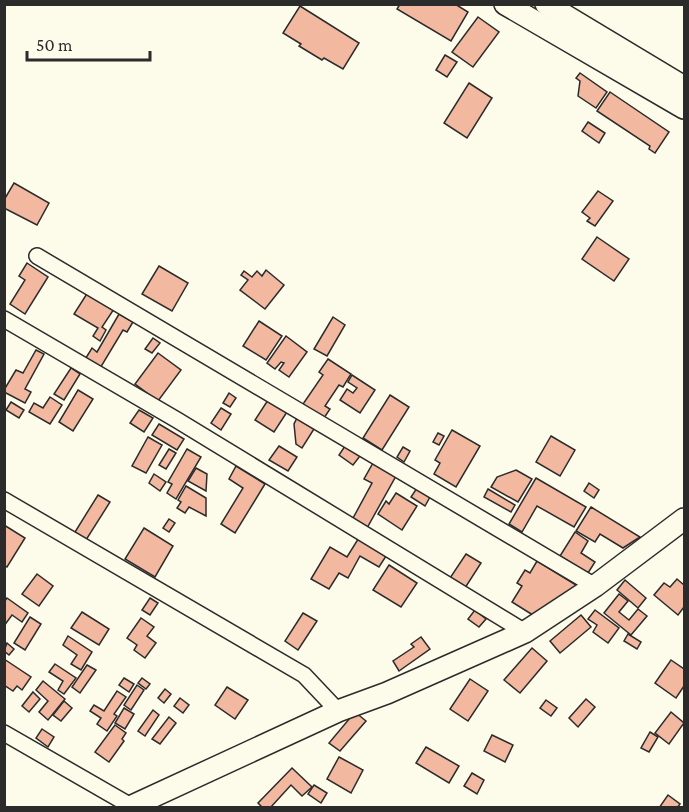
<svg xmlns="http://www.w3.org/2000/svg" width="689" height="812" viewBox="0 0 689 812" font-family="'Crimson Pro',serif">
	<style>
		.building { fill: #f2b8a0; stroke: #2b2b2b; stroke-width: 1.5 }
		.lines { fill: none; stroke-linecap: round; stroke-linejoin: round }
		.street-casing { stroke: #2b2b2b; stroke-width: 18 }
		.secondary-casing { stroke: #2b2b2b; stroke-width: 24 }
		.street { stroke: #fdfbea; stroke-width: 15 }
		.secondary { stroke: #fdfbea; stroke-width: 21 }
	</style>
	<rect width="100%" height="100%" fill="#fdfbea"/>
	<g class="building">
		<polygon points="400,4 455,4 468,12 451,41 397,9"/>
		<polygon points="300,6 359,43 343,69 324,58 322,60 299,46 301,44 283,33"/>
		<polygon points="478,17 499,32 473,67 452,52"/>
		<polygon points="445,55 457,62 447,77 436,70"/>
		<polygon points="580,73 607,92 596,108 578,96 580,81 576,78"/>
		<polygon points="469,83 492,98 467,138 444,123"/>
		<polygon points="610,92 669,132 655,153 649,149 650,146 597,111"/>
		<polygon points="588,122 605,133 599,143 582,131"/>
		<polygon points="14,183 49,203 37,225 4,208 4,200"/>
		<polygon points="598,191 613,201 595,226 587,221 590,218 582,212"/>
		<polygon points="597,237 629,259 614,281 582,259"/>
		<polygon points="27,263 48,277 25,314 10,304 25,280 19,276"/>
		<polygon points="159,266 188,283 172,311 142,294"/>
		<polygon points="266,270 284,285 265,309 240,290 248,280 241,275 244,271 252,277 257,271 262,276"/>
		<polygon points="88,292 114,309 102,327 106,330 100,341 93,336 98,328 74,314"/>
		<polygon points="119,314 133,322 127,332 123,330 99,370 84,361 92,348 97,352"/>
		<polygon points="333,317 345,325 327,356 314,349"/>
		<polygon points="259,321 282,336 266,360 243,346"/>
		<polygon points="286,336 307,352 289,377 279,370 284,363 281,362 275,369 267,363"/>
		<polygon points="153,338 160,343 152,353 145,349"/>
		<polygon points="36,350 44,354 25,389 31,392 25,403 4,392 4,390 16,370 23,373"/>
		<polygon points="158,353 181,370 158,401 135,384"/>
		<polygon points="328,359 351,374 343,387 339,385 325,406 330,409 324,418 303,404 323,375 319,372"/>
		<polygon points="71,368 80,374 64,400 54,394"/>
		<polygon points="352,375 375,390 360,413 340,400 347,389 353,393 357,388 348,382"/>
		<polygon points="78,390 93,399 73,431 59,422"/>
		<polygon points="229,393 236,398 230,407 223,403"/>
		<polygon points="390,395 409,407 382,450 363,438"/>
		<polygon points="50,397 62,405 50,424 29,412 34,403 43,408"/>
		<polygon points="268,400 287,412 274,432 255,420"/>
		<polygon points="11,402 24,410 19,418 6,410"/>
		<polygon points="221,408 231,414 221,430 211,423"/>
		<polygon points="139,410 153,418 144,432 130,423"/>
		<polygon points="297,418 314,429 302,448 296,444 294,424"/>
		<polygon points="159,424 184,439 177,450 152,435"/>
		<polygon points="452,430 480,446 456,487 434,474 440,463 435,460"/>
		<polygon points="438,433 444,436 439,445 433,442"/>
		<polygon points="551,436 575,450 560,476 536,462"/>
		<polygon points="148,437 162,445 146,473 132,466"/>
		<polygon points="279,446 297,457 288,471 269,460"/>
		<polygon points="345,446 360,456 353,465 339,455"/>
		<polygon points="403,447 410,451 404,462 397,457"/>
		<polygon points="169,449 176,453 166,469 159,465"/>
		<polygon points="187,449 201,457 176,499 167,493 172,484 168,482"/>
		<polygon points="373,463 396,476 367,528 352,520 372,483 364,479"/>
		<polygon points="236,466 265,484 235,533 221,524 243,488 229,479"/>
		<polygon points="196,468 207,474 206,491 188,481"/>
		<polygon points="516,470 532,479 518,502 491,487 497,477"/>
		<polygon points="154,474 166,482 160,491 149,483"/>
		<polygon points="536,478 586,507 574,527 537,506 522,532 509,524"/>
		<polygon points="589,483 599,490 594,498 584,491"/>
		<polygon points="186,486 206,498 206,516 189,507 185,513 177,508 181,502 178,500"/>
		<polygon points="417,488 430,497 425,506 411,497"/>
		<polygon points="488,489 515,505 511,512 484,497"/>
		<polygon points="396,493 417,506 402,530 378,514 386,501 389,504"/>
		<polygon points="98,495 110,502 86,540 75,532"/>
		<polygon points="591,507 640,537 623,548 600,534 595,542 576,531"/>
		<polygon points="169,519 175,523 169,532 163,528"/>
		<polygon points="4,525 25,538 7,567 4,565"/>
		<polygon points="144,528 173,546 155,577 125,559"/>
		<polygon points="575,532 588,541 581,553 595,562 588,573 560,556"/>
		<polygon points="360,536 388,553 379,567 360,556 348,578 339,573 329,589 311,579 330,547 347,557"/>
		<polygon points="466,554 481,563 465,588 450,578"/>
		<polygon points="537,561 581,588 536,617 512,602 522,586 517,583 525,570 530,573"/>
		<polygon points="389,565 417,583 401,607 373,590"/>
		<polygon points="37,574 53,586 39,606 22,594"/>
		<polygon points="677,579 684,585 684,607 678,615 654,595 664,583 670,587"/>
		<polygon points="625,580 646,598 638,608 617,590"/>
		<polygon points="619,594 628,601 619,612 629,620 638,609 647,616 631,635 604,613"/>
		<polygon points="7,598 28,613 22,622 12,615 4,626 4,602"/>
		<polygon points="150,598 158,603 150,615 142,610"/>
		<polygon points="475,610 486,619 479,627 468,619"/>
		<polygon points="595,610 619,628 608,643 593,632 597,625 588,619"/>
		<polygon points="82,612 109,629 99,645 71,628"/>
		<polygon points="303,613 317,621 298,650 285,641"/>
		<polygon points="581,615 591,627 560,653 550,641"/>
		<polygon points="30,617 41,624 25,650 14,643"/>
		<polygon points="141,618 154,627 147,636 156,643 145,658 134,650 137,645 127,638"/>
		<polygon points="628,634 641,642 637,649 624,641"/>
		<polygon points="68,636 92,652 81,670 71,664 77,655 63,645"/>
		<polygon points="421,637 430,649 399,671 393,661 414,647 411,644"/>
		<polygon points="7,643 14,649 9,655 4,651"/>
		<polygon points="532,648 547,661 520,693 504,680"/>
		<polygon points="4,659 31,677 22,690 17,686 13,691 4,685"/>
		<polygon points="671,660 684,669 684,686 676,698 655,683"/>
		<polygon points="55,664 76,678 64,694 58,690 63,681 49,672"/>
		<polygon points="87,665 96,670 80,693 72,687"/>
		<polygon points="124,678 134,684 129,692 119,685"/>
		<polygon points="142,678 150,684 146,689 138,683"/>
		<polygon points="470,679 488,691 468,721 450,709"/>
		<polygon points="43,681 65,699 48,720 39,712 48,701 36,690"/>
		<polygon points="137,685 144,690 131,710 124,705"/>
		<polygon points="227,687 248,700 235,719 215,705"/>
		<polygon points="165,689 171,694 164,703 158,698"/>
		<polygon points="117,691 126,697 114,714 117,716 107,731 97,724 101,718 90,711 94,705 104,711"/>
		<polygon points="33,692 40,699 29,712 22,706"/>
		<polygon points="180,698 189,705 183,713 174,706"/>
		<polygon points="586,699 595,707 578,727 569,718"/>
		<polygon points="546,700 557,708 551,716 540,708"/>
		<polygon points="64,701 72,708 61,721 53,715"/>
		<polygon points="124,708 134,714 125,729 115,723"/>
		<polygon points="153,710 159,715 145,736 138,731"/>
		<polygon points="355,712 366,721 340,751 329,743"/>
		<polygon points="671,712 684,723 669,744 655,733"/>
		<polygon points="169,717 176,723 160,744 152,739"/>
		<polygon points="115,725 126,733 122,739 124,741 109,762 95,752"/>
		<polygon points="42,729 54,737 48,747 36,738"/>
		<polygon points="650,732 658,737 649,752 641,748"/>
		<polygon points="492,735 513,745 505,762 484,751"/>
		<polygon points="426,747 459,766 449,783 416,763"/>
		<polygon points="339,757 363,770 351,793 327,779"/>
		<polygon points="292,768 312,787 302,796 291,785 270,808 263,808 258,803"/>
		<polygon points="472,773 484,780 477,794 464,786"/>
		<polygon points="314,785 327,793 321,803 308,794"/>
		<polygon points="668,795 680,804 677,808 659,808"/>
	</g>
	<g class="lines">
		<defs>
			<g id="street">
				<polyline points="37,256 595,586"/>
				<polyline points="4,319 177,420 525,632"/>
				<polyline points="4,500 304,675 338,711"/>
				<polyline points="4,733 131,806"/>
			</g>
			<g id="secondary">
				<polyline points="505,4 684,108"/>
				<polyline points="546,4 684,87"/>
				<polyline points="128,808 338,711 387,693 525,632 595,586 684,519"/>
			</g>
		</defs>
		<use href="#street" class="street-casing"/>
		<use href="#secondary" class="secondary-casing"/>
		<use href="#street" class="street"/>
		<use href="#secondary" class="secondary"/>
	</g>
	<rect width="689" height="812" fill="none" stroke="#2b2b2b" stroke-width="12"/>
	<path d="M27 51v9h123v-9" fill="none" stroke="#2b2b2b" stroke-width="3"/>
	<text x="36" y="51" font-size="18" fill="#2b2b2b" stroke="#fdfbea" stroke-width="4.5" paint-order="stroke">50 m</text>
</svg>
